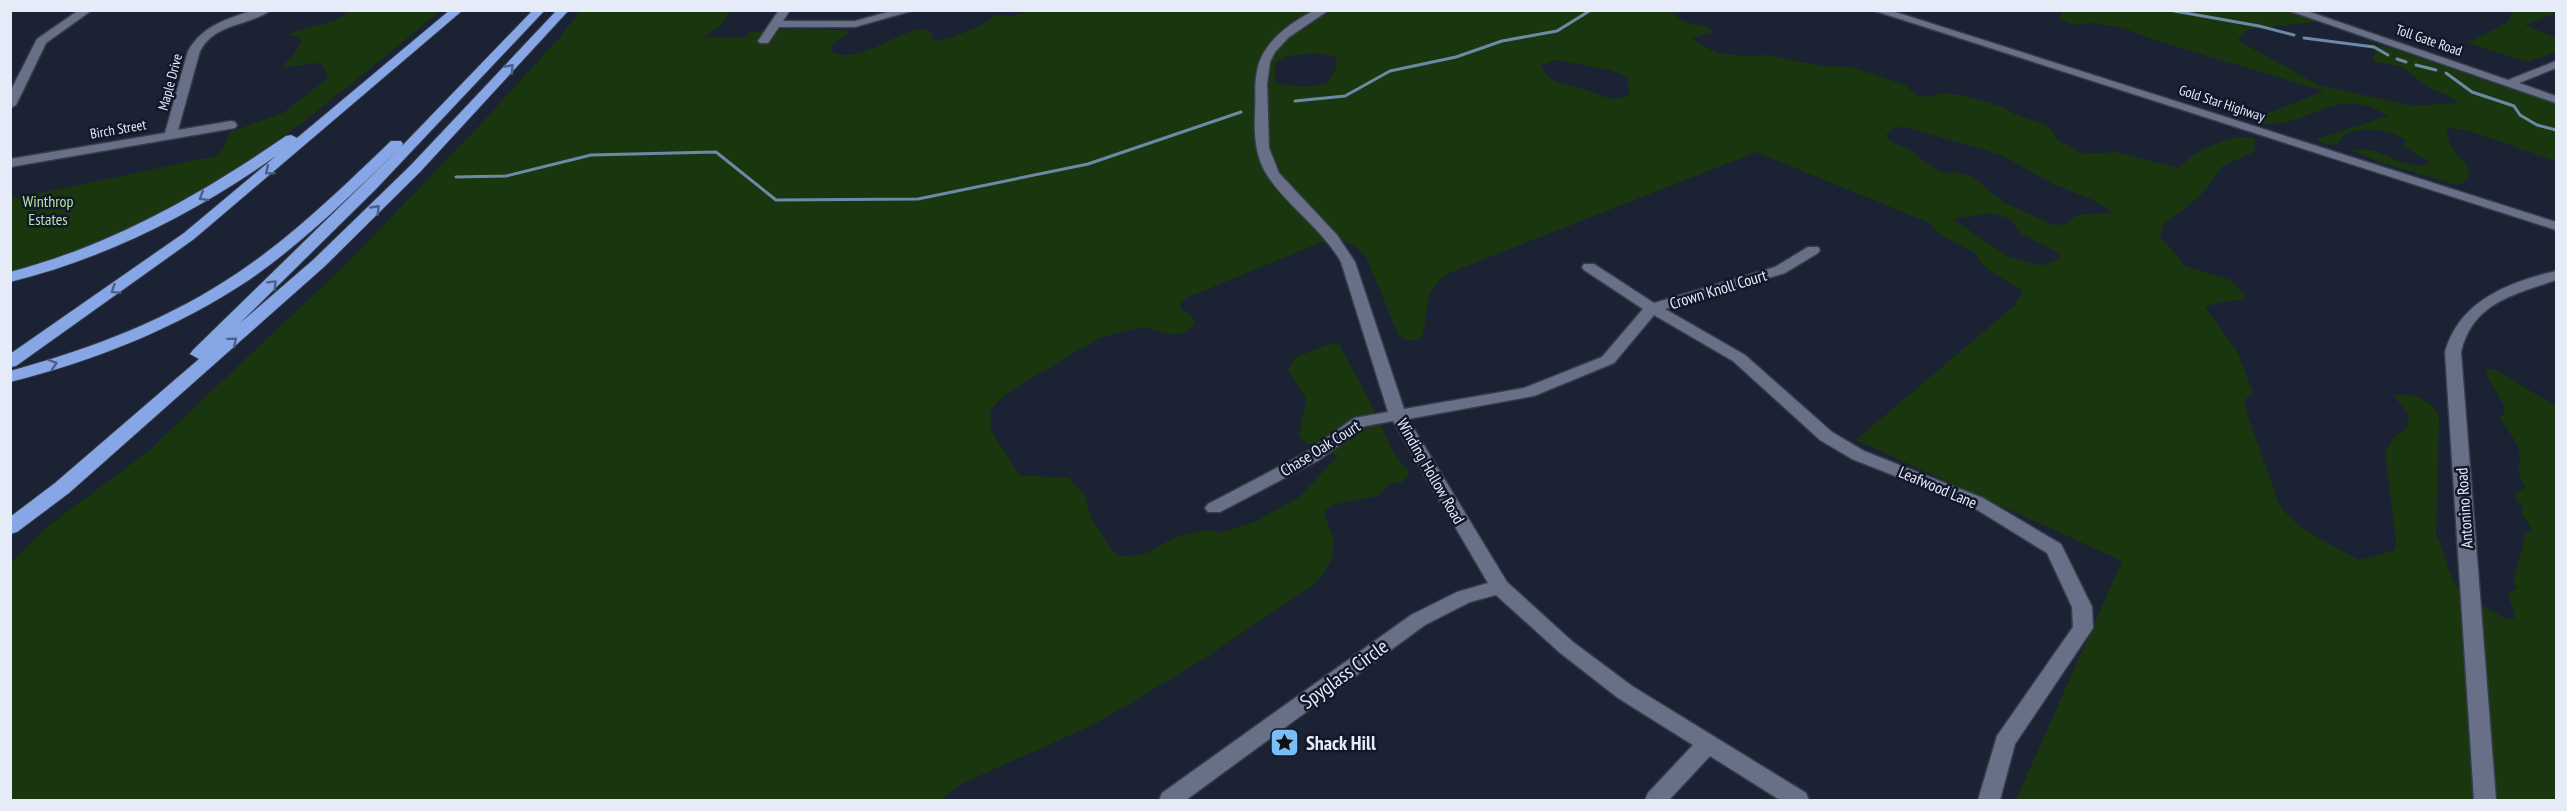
<svg xmlns="http://www.w3.org/2000/svg" width="2567" height="811" viewBox="0 0 2567 811" font-family="'PT Sans Narrow',sans-serif">
	<style>
		.green { fill: #1a360f; fill-rule: evenodd }
		.lines { fill: none; stroke-linecap: round; stroke-linejoin: round }
		.stream { stroke: #6c8aa7; stroke-width: 3 }
		.minor-casing { stroke: #373c4c; stroke-width: 3 }
		.secondary-casing { stroke: #373c4c; stroke-width: 3 }
		.motorway-casing { stroke: #373c4c; stroke-width: 2 }
		.minor { fill: #677086; fill-rule: evenodd }
		.secondary { fill: #677086; fill-rule: evenodd }
		.motorway { fill: #87a6e6; fill-rule: evenodd }
		.oneway { stroke: #4c5f88 }
		.labels { text-anchor: middle; stroke-width: 5; stroke-linejoin: round; paint-order: stroke }
		.far-street-label { font-size: 14px; fill: #e6ebf8; stroke: #12182a }
		.park-label { font-size: 16px; fill: #b3e6a1; stroke: #12182a }
		.street-label { font-size: 16px; fill: #e6ebf8; stroke: #12182a }
		.near-street-label { font-size: 20px; fill: #e6ebf8; stroke: #12182a }
		.near-poi-label { font-size: 20px; font-weight: bold; fill: #e6ebf8; stroke: #12182a; text-anchor: start }
	</style>
	<rect width="100%" height="100%" fill="#1b2234"/>
	<g class="green">
		<path d="M2063 10 2313 11 2323 14 2322 19 2307 23 2248 29 2237 40 2319 85 2412 106 2458 103 2447 95 2429 88 2400 66 2375 62 2373 58 2376 52 2362 42 2394 49 2556 104V161L2466 130 2447 128C2447 134 2449 142 2452 148 2459 161 2469 159 2469 177L2465 182 2457 185 2385 164 2350 150C2358 150 2367 149 2375 151 2391 156 2414 172 2430 162L2401 144 2407 142C2398 130 2360 126 2347 134 2343 136 2340 141 2337 144L2328 145 2316 139 2388 116C2337 81 2308 131 2258 123L2256 118 2324 91 2151 39 2123 28 2091 23 2074 25 2059 19Z"/>
		<path d="M348 11H440C313 114 176 239 11 271V199L216 156 223 149 230 132 283 113 328 78 323 65 318 63 287 67 283 65 293 56 302 41 297 37 288 35C303 26 339 25 348 11Z"/>
		<path d="M580 11H730L721 26 702 38 746 37 750 32 793 29 843 30 851 33 837 40 831 47 834 53C864 65 910 20 931 31L932 39 937 41C959 35 978 29 996 15L1011 16 1033 11H1669L1685 22 1709 27 1713 32 1694 38 1693 40 1717 53 1746 56 1766 55 1821 66 1852 67 1905 85 1917 95 1925 97 1945 93 1965 96 2003 107 2014 114 2045 125 2053 131 2056 139 2082 154 2116 152 2178 168C2184 164 2188 158 2193 155 2208 146 2240 131 2256 139L2253 145 2256 151 2223 166 2200 196 2163 225 2160 236 2185 266 2231 280 2247 299 2220 302 2205 307 2237 351 2253 392 2244 401C2250 429 2262 453 2271 480 2275 492 2277 503 2286 513 2296 527 2343 552 2360 560L2395 550 2396 539 2385 453 2393 439 2407 427 2409 415 2393 395C2413 393 2428 398 2439 415L2436 535C2445 551 2446 571 2457 587 2464 597 2493 610 2504 618L2512 620 2515 615 2508 594 2517 588 2513 581 2525 538 2524 534 2532 529 2521 514 2523 506C2517 502 2514 500 2516 492L2525 488 2518 472 2520 457 2517 444 2500 418 2503 415 2505 407 2487 376V370L2494 369 2556 406V800H2016L2122 561 1856 440 2016 304 2017 299 2022 295 2021 290C2002 277 1986 273 1975 253L1939 234 1930 223 1756 152 1449 273C1417 293 1433 311 1420 340H1404L1398 334 1366 257 1350 243 1332 240 1319 243 1186 298 1181 303V309L1190 315 1195 323 1188 331 1179 334H1170L1141 327 1099 338 1004 395 990 410 991 430 1019 475 1069 478 1085 496 1092 520 1111 549 1119 555 1130 557 1147 553 1177 536 1209 530 1221 533 1256 521 1298 498 1338 456 1307 444 1299 436 1306 399 1288 370 1296 357 1332 343 1339 344 1365 392 1393 452 1410 473 1402 482 1390 484 1377 496 1332 505 1325 511C1325 520 1329 526 1332 534 1339 554 1326 571 1313 585L1204 659 1117 711 1091 726 961 784 942 800H11V563L48 526 146 453 345 265 478 127 560 37ZM1318 53 1334 56 1337 61 1335 70 1327 83 1308 87 1278 84 1274 82 1276 63 1288 56ZM1555 60 1610 70 1628 77 1629 95C1612 104 1600 94 1584 89 1566 84 1548 84 1541 65ZM1905 127 2001 155 2053 184 2093 200 2114 213 2076 215 2066 224 2055 225 2042 220 2003 202 1972 176 1953 172 1944 173 1923 161 1910 149 1899 146 1885 136 1894 128ZM1989 213 2009 218 2021 234 2059 253 2060 259 2044 265 2033 264 2007 256 1953 219Z"/>
		<polygon points="2505,11 2556,11 2556,13 2525,25 2556,38 2556,52 2527,62 2468,43 2508,22 2512,12"/>
	</g>
	<g class="lines">
		<g class="stream">
			<polyline points="2169,10 2259,26 2294,35"/>
			<polyline points="2304,38 2374,47 2388,55"/>
			<polyline points="2397,59 2406,62"/>
			<polyline points="2416,65 2436,70"/>
			<polyline points="2446,73 2472,92 2514,106 2520,115 2537,125 2556,130"/>
			<polyline points="1295,101 1345,96 1390,71 1456,57 1502,41 1557,31 1591,10"/>
			<polyline points="456,177 506,176 591,155 716,152 776,200 918,199 1088,164 1241,112"/>
		</g>
		<defs>
			<g id="minor">
				<polygon points="79,10 92,10 46,43 16,105 10,108 10,92 37,39"/>
				<path d="M254 10H271C247 27 216 22 200 51L178 130 231 121 235 122 237 125 235 128 10 167V159L165 133 188 51C203 25 227 19 254 10Z"/>
				<polygon points="779,10 790,10 783,21 855,21 895,10 915,10 855,27 779,27 768,43 760,43 758,41"/>
				<path d="M1315 10H1329L1289 37 1275 52 1270 62 1267 84 1269 148 1279 173 1337 235 1355 262 1404 409 1524 388 1602 357 1643 309 1584 270 1582 267 1584 264H1594L1654 303 1775 267 1808 247H1818L1820 250 1818 253 1785 273 1665 309 1745 355 1832 432 1864 451 1983 498 2061 544 2092 607 2093 628 2015 744 2000 800H1978L1997 736 2073 627 2072 607 2047 553 1971 506 1852 459 1820 440 1733 361 1654 315 1614 363 1534 396 1408 419 1507 582 1573 642 1632 686 1806 793 1809 800H1780L1710 756 1669 800H1645L1648 793 1693 745 1618 698 1559 652 1496 595 1470 602 1425 625 1186 800H1159L1162 793 1411 615 1457 592 1488 583 1393 421 1365 426 1319 460 1220 512H1208L1205 508 1208 504 1307 452 1354 418 1388 412 1341 262C1322 228 1288 207 1267 175 1255 156 1254 134 1255 113 1256 99 1254 85 1257 71 1262 42 1290 23 1315 10Z"/>
				<polygon points="2287,10 2304,10 2508,80 2556,61 2556,68 2519,83 2556,96 2556,103"/>
				<path d="M2556 271V280C2514 295 2473 302 2461 352L2496 800H2474L2445 352C2459 301 2509 282 2556 271Z"/>
			</g>
			<polygon id="secondary" points="1872,10 1889,10 2556,222 2556,230"/>
			<g id="motorway">
				<path d="M450 10H463L194 239 16 366 10 367V354L184 233 276 156C195 213 107 258 10 282V272C112 245 200 195 286 136L291 135 297 138Z"/>
				<path d="M533 10H545L376 189 239 324 313 260 410 166 557 10H569L420 172 325 266 69 493 17 532 10 534V517L55 483 199 359 190 354 193 350 400 148C352 194 304 242 249 280 177 328 94 361 10 382V371C91 349 170 319 239 272 295 234 343 187 391 141H401L403 144 401 147Z"/>
			</g>
		</defs>
		<use href="#minor" class="minor-casing"/>
		<use href="#secondary" class="secondary-casing"/>
		<use href="#motorway" class="motorway-casing"/>
		<use href="#minor" class="minor"/>
		<use href="#secondary" class="secondary"/>
		<use href="#motorway" class="motorway"/>
	</g>
	<defs><path id="oneway-chevron" d="M-2-3.5L2.5 0L-2 3.5" fill="none" stroke-width="1.6" stroke-linecap="round" stroke-linejoin="round" transform="scale(1.5)"/></defs>
	<g class="oneway">
		<use href="#oneway-chevron" transform="translate(510 68) rotate(-47)"/>
		<use href="#oneway-chevron" transform="translate(269 171) rotate(140)"/>
		<use href="#oneway-chevron" transform="translate(203 197) rotate(149)"/>
		<use href="#oneway-chevron" transform="translate(376 209) rotate(-46)"/>
		<use href="#oneway-chevron" transform="translate(273 284) rotate(-45)"/>
		<use href="#oneway-chevron" transform="translate(115 290) rotate(146)"/>
		<use href="#oneway-chevron" transform="translate(233 341) rotate(-40)"/>
		<use href="#oneway-chevron" transform="translate(53 364) rotate(-18)"/>
	</g>
	<defs>
		<symbol id="sight-square" viewBox="-11 -11 22 22"><rect x="-9" y="-9" width="18" height="18" rx="4" fill="#78bff7" stroke="#12182a"/><path d="M0-6L1.8-2.2L6-1.7L2.9 1.2L3.7 5.4L0 3.3L-3.7 5.4L-2.9 1.2L-6-1.7L-1.8-2.2Z" fill="#111"/></symbol>
	</defs>
	<g fill-rule="evenodd">
		<use href="#sight-square" x="1268" y="726" width="33" height="33"/>
	</g>
	<g class="labels">
		<g class="far-street-label">
			<text transform="translate(2429 40) rotate(19)" y="5">Toll Gate Road</text>
			<text transform="translate(170 82) rotate(-75)" y="5">Maple Drive</text>
			<text transform="translate(2222 103) rotate(18)" y="5">Gold Star Highway</text>
			<text transform="translate(118 129) rotate(-10)" y="5">Birch Street</text>
		</g>
		<g class="park-label">
			<text x="48" y="207">Winthrop<tspan x="48" dy="18">Estates</tspan></text>
		</g>
		<g class="street-label">
			<text transform="translate(1718 289) rotate(-17)" y="6">Crown Knoll Court</text>
			<text transform="translate(1320 448) rotate(-32)" y="6">Chase Oak Court</text>
			<text transform="translate(1431 471) rotate(60)" y="6">Winding Hollow Road</text>
			<text transform="translate(1938 487) rotate(23)" y="6">Leafwood Lane</text>
			<text transform="translate(2464 508) rotate(-94)" y="6">Antonino Road</text>
		</g>
		<g class="near-street-label">
			<text transform="translate(1344 674) rotate(-36)" y="7">Spyglass Circle</text>
		</g>
		<g class="near-poi-label">
			<text x="1306" y="750">Shack Hill</text>
		</g>
	</g>
	<rect width="2567" height="811" fill="none" stroke="#e6ebf8" stroke-width="24"/>
</svg>
